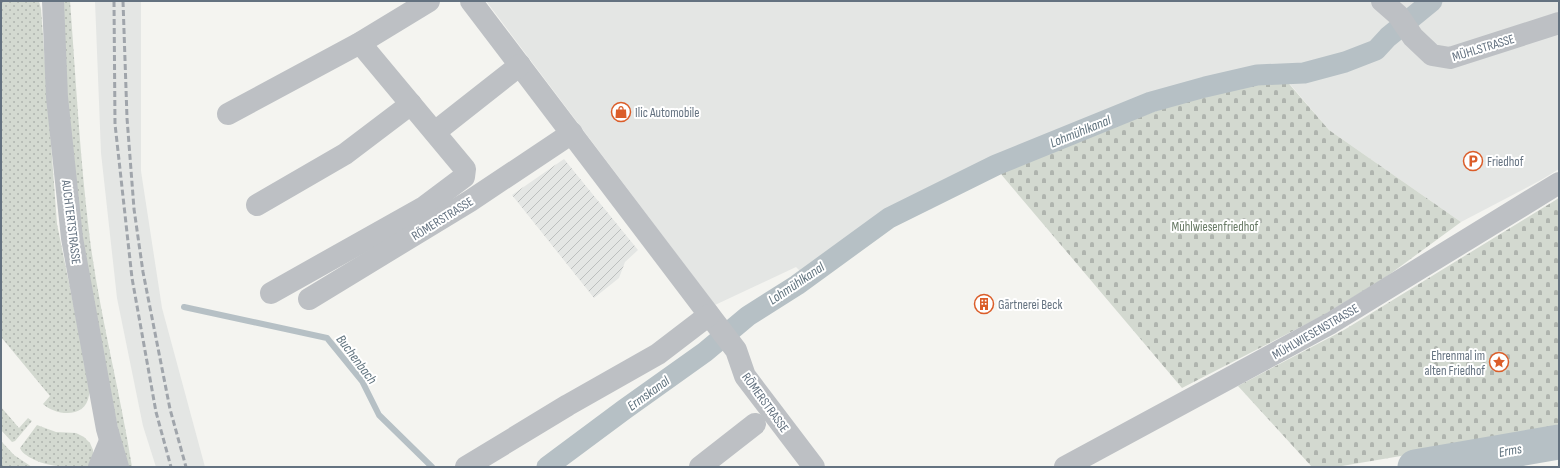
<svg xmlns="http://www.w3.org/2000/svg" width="1560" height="468" viewBox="0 0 1560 468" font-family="'Sofia Sans Condensed',sans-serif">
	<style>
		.built { fill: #e4e6e4 }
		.industrial { fill: url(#industrial-furrows) }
		.grass { fill: url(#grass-dots) }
		.cemetery { fill: url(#cemetery-stones) }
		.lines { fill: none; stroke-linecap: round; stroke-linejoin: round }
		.stream { stroke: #b6c0c5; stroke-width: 6 }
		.canal { stroke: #b6c0c5; stroke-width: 21 }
		.river { stroke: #b6c0c5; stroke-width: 35 }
		.street { stroke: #bdc0c4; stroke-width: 22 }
		.rail { stroke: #a0a5ab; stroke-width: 3; stroke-dasharray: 6 3; stroke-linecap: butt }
		.labels { text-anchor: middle; stroke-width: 4; stroke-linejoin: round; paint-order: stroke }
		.street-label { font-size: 13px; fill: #647280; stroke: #fff }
		.poi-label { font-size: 13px; fill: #647280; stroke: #fff; text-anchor: start }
		.park-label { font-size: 13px; fill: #667863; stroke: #fff }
		.water-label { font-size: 14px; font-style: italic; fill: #60737e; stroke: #fff }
	</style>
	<defs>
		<pattern id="industrial-furrows" width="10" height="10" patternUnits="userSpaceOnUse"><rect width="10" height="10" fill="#e4e6e4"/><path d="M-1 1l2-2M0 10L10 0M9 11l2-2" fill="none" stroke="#bcbfbe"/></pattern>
		<pattern id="grass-dots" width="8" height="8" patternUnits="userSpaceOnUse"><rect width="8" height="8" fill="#d3d9d0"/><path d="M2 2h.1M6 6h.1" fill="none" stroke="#afb4ae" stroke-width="1.8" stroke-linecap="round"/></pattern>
		<pattern id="cemetery-stones" width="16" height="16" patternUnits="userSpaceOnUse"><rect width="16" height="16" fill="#d3d9d0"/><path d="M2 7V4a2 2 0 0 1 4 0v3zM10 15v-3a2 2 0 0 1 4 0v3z" fill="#afb4ae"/></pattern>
	</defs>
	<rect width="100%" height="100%" fill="#f4f4f0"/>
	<g class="built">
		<polygon points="95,1 141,1 141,171 162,308 205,467 156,467 143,426 117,298 101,153"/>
		<polygon points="486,1 1559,1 1559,169 1541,180 1461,222 1329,130 1278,70 1205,84 1149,99 1077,122 994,160 896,208 863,234 869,242 825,273 818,265 804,275 796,267 715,305"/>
	</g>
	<polygon class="industrial" points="564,159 638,250 625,262 619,278 594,298 512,195"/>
	<g class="grass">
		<path d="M1 1H39L41 9 57 224 89 382C89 386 90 391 89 395 86 419 56 416 43 404L50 396 1 337Z"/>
		<path d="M63 1H70C76 81 80 161 90 240 100 316 120 391 132 467H126L96 323 74 184 66 75Z"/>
		<polygon points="1,407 19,428 28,418 32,421 15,441 12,442 1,430"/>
		<path d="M37 425 56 432 76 433 84 437 90 443 93 450V458L90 467C69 467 47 468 29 457 25 454 22 453 20 448Z"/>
		<polygon points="1,441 14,455 32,467 1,467"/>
	</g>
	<g class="cemetery">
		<polygon points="1284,78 1329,130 1461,222 1386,277 1322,316 1182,388 1000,173 1081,139 1207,92"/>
		<polygon points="1559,198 1559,427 1531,434 1336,467 1312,467 1238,386 1344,330"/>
	</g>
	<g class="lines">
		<polyline class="stream" points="184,307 327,338 362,381 379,415 432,467"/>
		<polyline class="canal" points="547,467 625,409 705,352 748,316 797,285 889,218 996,165 1151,102 1205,87 1257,75 1304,73 1345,62 1376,50 1388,37 1432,1"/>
		<polyline class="river" points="1415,467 1559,442"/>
		<g class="street">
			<polyline points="53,1 57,97 72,238 107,429 118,467"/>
			<polyline points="471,1 726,337 736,350 745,376 814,467"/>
			<polyline points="1382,1 1398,15 1413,37 1432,55 1450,58 1559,23"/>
			<polyline points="228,114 360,43 429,1"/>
			<polyline points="435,132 520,65"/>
			<polyline points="257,205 345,154 411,104"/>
			<polyline points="271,293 424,207 464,177 465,169 360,43"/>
			<polyline points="309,299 470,201 572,133"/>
			<polyline points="99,467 110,441"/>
			<polyline points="466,467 568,405 658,354 709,315"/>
			<polyline points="700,467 755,424"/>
			<polyline points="1065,467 1331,323 1559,183"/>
		</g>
		<g class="rail">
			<polyline points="114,1 115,124 132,278 156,412 171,467"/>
			<polyline points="123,1 127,118 134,209 143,272 170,409 186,467"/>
		</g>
	</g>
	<defs>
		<symbol id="shop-ring" viewBox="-11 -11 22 22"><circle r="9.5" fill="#fff" stroke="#db5d29" stroke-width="1.5"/><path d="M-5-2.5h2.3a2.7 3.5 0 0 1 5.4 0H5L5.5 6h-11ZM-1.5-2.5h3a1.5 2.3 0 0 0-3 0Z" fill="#db5d29"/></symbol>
		<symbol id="parking-ring" viewBox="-11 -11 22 22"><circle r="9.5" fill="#fff" stroke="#db5d29" stroke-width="1.5"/><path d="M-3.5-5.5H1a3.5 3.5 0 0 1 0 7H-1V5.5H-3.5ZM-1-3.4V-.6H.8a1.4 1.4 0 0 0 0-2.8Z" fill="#db5d29"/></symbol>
		<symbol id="building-ring" viewBox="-11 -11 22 22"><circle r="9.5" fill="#fff" stroke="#db5d29" stroke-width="1.5"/><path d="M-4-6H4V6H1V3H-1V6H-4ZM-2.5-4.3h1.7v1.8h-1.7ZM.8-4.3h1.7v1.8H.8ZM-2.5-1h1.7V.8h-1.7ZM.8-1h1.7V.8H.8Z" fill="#db5d29"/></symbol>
		<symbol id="sight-ring" viewBox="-11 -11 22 22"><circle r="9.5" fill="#fff" stroke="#db5d29" stroke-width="1.5"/><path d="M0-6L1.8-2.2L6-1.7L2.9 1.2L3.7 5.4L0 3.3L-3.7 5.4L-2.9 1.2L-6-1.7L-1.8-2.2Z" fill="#db5d29"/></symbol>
	</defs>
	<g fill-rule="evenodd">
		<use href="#shop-ring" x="610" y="101" width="22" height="22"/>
		<use href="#parking-ring" x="1462" y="150" width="22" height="22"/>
		<use href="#building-ring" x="973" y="293" width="22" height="22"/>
		<use href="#sight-ring" x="1488" y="351" width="22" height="22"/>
	</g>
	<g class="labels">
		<g class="street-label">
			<text transform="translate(1483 47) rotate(-17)" y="5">MÜHLSTRASSE</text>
			<text transform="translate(442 218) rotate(-32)" y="5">RÖMERSTRASSE</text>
			<text transform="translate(72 222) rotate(83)" y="5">AUCHTERTSTRASSE</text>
			<text transform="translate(1315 331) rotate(-30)" y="5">MÜHLWIESENSTRASSE</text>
			<text transform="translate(766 402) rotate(54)" y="5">RÖMERSTRASSE</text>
		</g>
		<g class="poi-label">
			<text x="635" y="117">Ilic Automobile</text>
			<text x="1487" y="166">Friedhof</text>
			<text x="998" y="309">Gärtnerei Beck</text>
			<text x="1485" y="360" text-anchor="end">Ehrenmal im<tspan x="1485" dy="15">alten Friedhof</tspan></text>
		</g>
		<g class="park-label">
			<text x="1215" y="231">Mühlwiesenfriedhof</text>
		</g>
		<g class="water-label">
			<text transform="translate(1080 131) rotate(-22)" y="5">Lohmühlkanal</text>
			<text transform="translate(796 283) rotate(-34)" y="5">Lohmühlkanal</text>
			<text transform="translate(357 359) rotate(53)" y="5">Buchenbach</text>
			<text transform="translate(648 393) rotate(-36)" y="5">Ermskanal</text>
			<text transform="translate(1510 450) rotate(-10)" y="5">Erms</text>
		</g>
	</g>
	<rect width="1560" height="468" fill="none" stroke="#647280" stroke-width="4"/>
</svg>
